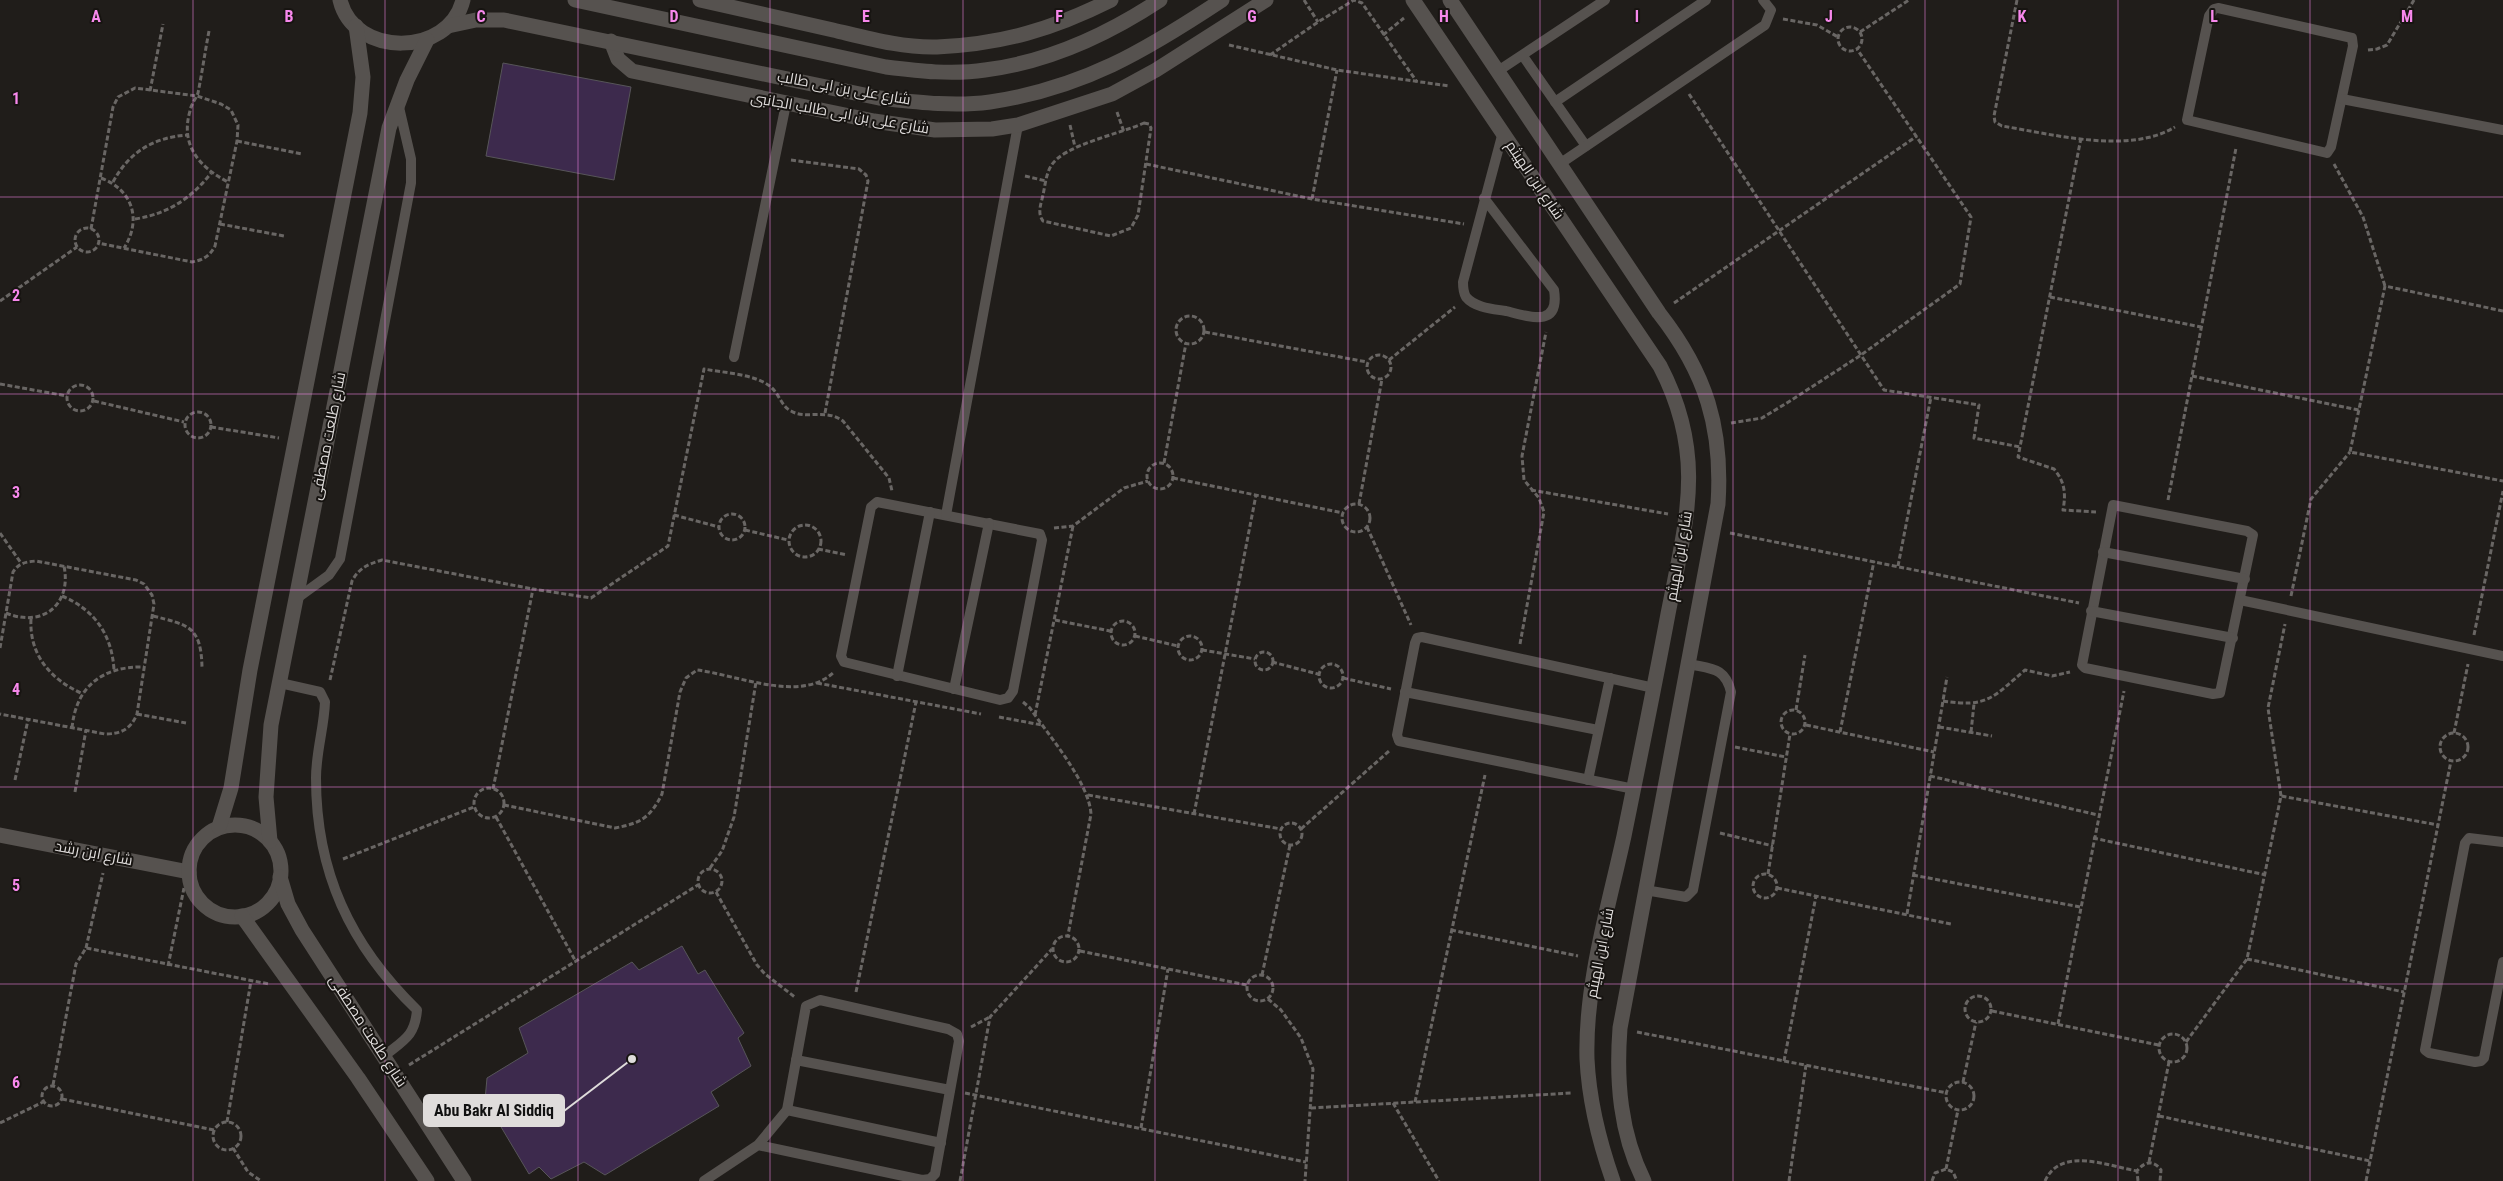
<svg xmlns="http://www.w3.org/2000/svg" width="2503" height="1181" viewBox="0 0 2503 1181" font-family="'Roboto Condensed',Cairo,sans-serif">
	<style>
		.building { fill: #3d2a4d; stroke: #575559 }
		.lines { fill: none; stroke-linecap: round; stroke-linejoin: round }
		.path { stroke: #696664; stroke-width: 3; stroke-dasharray: 5 2.5; stroke-linecap: butt }
		.lane { stroke: #56524f; stroke-width: 10 }
		.street { stroke: #56524f; stroke-width: 15 }
		.secondary { stroke: #56524f; stroke-width: 15 }
		.grid { fill: none; stroke: #f788ec; stroke-width: 1; stroke-opacity: 0.55 }
		.labels { text-anchor: middle; stroke-width: 4; stroke-linejoin: round; paint-order: stroke }
		.street-label { font-size: 15px; fill: #dfdcdb; stroke: #171411 }
		.grid-label { font-size: 16px; text-anchor: middle; font-weight: bold; fill: #f788ec; stroke: #171411; stroke-width: 4; stroke-linejoin: round; paint-order: stroke }
		.leader { fill: none; stroke: #dfdcdb; stroke-width: 2 }
		.callout-dot { fill: #dfdcdb; stroke: #171411; stroke-width: 2 }
		.callout { fill: #dfdcdb; stroke: #dfdcdb; stroke-width: 2 }
		.callout-label { font-size: 16px; text-anchor: middle; font-weight: bold; fill: #111 }
	</style>
	<rect width="100%" height="100%" fill="#201d1a"/>
	<g class="building">
		<polygon points="503,63 631,87 614,180 486,156"/>
		<polygon points="682,946 698,974 705,970 744,1033 738,1038 751,1066 711,1092 719,1106 605,1175 584,1162 551,1179 539,1167 529,1174 485,1100 487,1078 528,1053 519,1028 632,962 639,970"/>
	</g>
	<g class="lines">
		<g class="path">
			<polyline points="1304,0 1318,22"/>
			<path d="M2017 0 1994 116 1995 122 2002 126C2052 134 2129 155 2175 127"/>
			<polyline points="1783,19 1817,25 1838,37"/>
			<circle cx="1850" cy="39" r="12"/>
			<path d="M209 31C205 52 202 73 198 93 196 99 191 104 190 111 180 145 199 167 228 182"/>
			<polyline points="1860,32 1909,0"/>
			<polyline points="1383,35 1404,18"/>
			<polyline points="1229,45 1337,70 1449,86"/>
			<polyline points="2368,50 2377,49 2387,45 2414,0"/>
			<polyline points="1270,55 1318,22 1354,0 1362,3 1417,82"/>
			<polyline points="150,91 163,24"/>
			<polyline points="1689,94 1884,390 1979,405 1974,438 2020,447"/>
			<polyline points="1117,112 1124,132"/>
			<path d="M1144 123 1149 124 1151 128 1138 215 1131 228 1111 236 1043 221C1037 213 1041 204 1043 195 1045 186 1046 174 1051 166 1063 145 1120 134 1144 123Z"/>
			<polyline points="1070,125 1075,147"/>
			<path d="M2081 138 2018 457 2054 469C2065 482 2066 494 2063 510L2096 512"/>
			<polyline points="237,141 302,154"/>
			<polyline points="791,160 859,169 866,175 868,181 825,413"/>
			<polyline points="1146,164 1312,199 1464,224"/>
			<polyline points="2334,164 2363,217 2385,286"/>
			<polyline points="1025,176 1046,181"/>
			<path d="M101 178C133 190 142 220 124 248"/>
			<path d="M113 182C129 152 154 137 188 135"/>
			<polyline points="1312,199 1337,70"/>
			<path d="M135 219C167 214 191 199 211 173"/>
			<polyline points="220,224 284,236"/>
			<circle cx="87" cy="240" r="12"/>
			<path d="M91 229 113 107 118 97 135 88 197 96 221 104 231 110 238 125 237 141 215 246C210 256 203 260 192 262L98 243"/>
			<polyline points="2050,297 2201,327"/>
			<polyline points="0,301 77,247"/>
			<polyline points="1674,303 1917,136"/>
			<polyline points="2503,311 2385,286 2350,452 2503,481"/>
			<circle cx="1190" cy="330" r="14"/>
			<polyline points="1205,332 1367,362"/>
			<circle cx="1379" cy="367" r="12"/>
			<polyline points="1389,360 1455,307"/>
			<polyline points="2192,376 2359,410"/>
			<polyline points="0,384 67,396"/>
			<circle cx="80" cy="398" r="13"/>
			<polyline points="94,401 184,422"/>
			<circle cx="198" cy="425" r="13"/>
			<polyline points="1731,423 1762,418 1790,401 1861,355 1960,284 1971,217 1857,49"/>
			<polyline points="211,427 279,438"/>
			<circle cx="1160" cy="476" r="13"/>
			<polyline points="1164,463 1186,343"/>
			<polyline points="1173,478 1343,513"/>
			<polyline points="1531,490 1668,514"/>
			<polyline points="2168,500 2236,148"/>
			<circle cx="1356" cy="518" r="14"/>
			<polyline points="1359,504 1382,379"/>
			<circle cx="732" cy="527" r="13"/>
			<polyline points="674,515 719,527"/>
			<circle cx="805" cy="541" r="16"/>
			<polyline points="1367,527 1411,625"/>
			<polyline points="1054,528 1073,526 1124,488 1148,481"/>
			<polyline points="745,530 788,540"/>
			<polyline points="0,533 21,563"/>
			<polyline points="1730,533 2079,603"/>
			<polyline points="818,549 847,555"/>
			<polyline points="1898,566 1931,397"/>
			<path d="M62 596C95 610 112 635 114 670"/>
			<polyline points="2291,596 2311,499 2350,452"/>
			<path d="M6 613C42 628 72 605 64 566"/>
			<path d="M153 616C188 625 201 626 202 667"/>
			<path d="M31 619C29 655 51 680 83 694"/>
			<polyline points="1055,620 1110,631"/>
			<circle cx="1123" cy="633" r="12"/>
			<polyline points="2474,635 2503,491"/>
			<polyline points="1135,636 1178,646"/>
			<circle cx="1190" cy="648" r="12"/>
			<polyline points="1520,644 1544,512 1539,498 1524,480 1522,456 1546,332"/>
			<path d="M0 648 13 572C19 563 25 562 36 561L136 580 144 584 152 595 154 604 137 714C131 729 121 734 105 734L0 714"/>
			<polyline points="1202,650 1255,659"/>
			<circle cx="1264" cy="661" r="9"/>
			<polyline points="1272,662 1318,674"/>
			<circle cx="1331" cy="676" r="12"/>
			<polyline points="1343,678 1391,689"/>
			<path d="M330 680 352 581C359 568 368 564 382 560L533 589"/>
			<polyline points="817,683 981,714"/>
			<path d="M1943 701C1988 708 1993 697 2025 670L2052 676 2070 672"/>
			<path d="M1023 702 1030 708C1049 736 1089 782 1091 814L1068 935"/>
			<circle cx="1793" cy="722" r="12"/>
			<polyline points="1796,710 1805,655"/>
			<polyline points="137,714 186,723"/>
			<polyline points="1035,715 1073,526"/>
			<polyline points="999,717 1042,725"/>
			<polyline points="1806,725 1934,752"/>
			<polyline points="1939,727 1992,736"/>
			<path d="M72 728C76 686 103 666 144 667"/>
			<polyline points="1840,732 1874,561"/>
			<polyline points="1971,732 1974,704"/>
			<polyline points="2454,733 2468,664"/>
			<circle cx="2454" cy="747" r="14"/>
			<polyline points="1735,747 1786,757"/>
			<polyline points="1930,776 2098,815"/>
			<polyline points="15,780 28,720"/>
			<circle cx="489" cy="803" r="15"/>
			<path d="M493 789 533 589 591 598 668 546 704 369C725 373 755 374 771 387 779 394 782 407 791 411 806 420 825 408 843 421L889 478 892 491"/>
			<polyline points="75,792 86,730"/>
			<polyline points="1088,795 1281,829"/>
			<polyline points="2281,796 2268,708 2285,624"/>
			<path d="M504 805 615 828C641 823 650 818 662 794L680 692 686 678 697 670C737 675 800 703 833 673"/>
			<polyline points="1194,814 1256,495"/>
			<polyline points="496,817 576,962"/>
			<circle cx="1291" cy="834" r="11"/>
			<polyline points="1301,829 1389,751"/>
			<polyline points="1720,833 1773,846"/>
			<polyline points="2093,838 2266,875"/>
			<polyline points="343,859 474,807"/>
			<polyline points="710,868 722,851 734,817 756,682"/>
			<circle cx="710" cy="881" r="12"/>
			<polyline points="1768,874 1790,734"/>
			<circle cx="1765" cy="886" r="12"/>
			<polyline points="1913,875 2080,907"/>
			<polyline points="1777,888 1951,924"/>
			<polyline points="716,892 757,965 765,974 796,998"/>
			<polyline points="1907,914 1947,677"/>
			<polyline points="1451,930 1578,956"/>
			<circle cx="1066" cy="949" r="13"/>
			<polyline points="86,948 103,873"/>
			<polyline points="1080,951 1247,985"/>
			<polyline points="2247,959 2404,992"/>
			<polyline points="168,966 184,888"/>
			<circle cx="1260" cy="988" r="13"/>
			<polyline points="1262,975 1290,845"/>
			<polyline points="856,992 916,702"/>
			<circle cx="1978" cy="1009" r="13"/>
			<polyline points="1268,999 1281,1010 1301,1038 1313,1069 1305,1181"/>
			<polyline points="1992,1011 2159,1045"/>
			<polyline points="2058,1024 2124,691"/>
			<polyline points="971,1027 990,1017"/>
			<polyline points="1637,1032 1947,1093"/>
			<circle cx="2173" cy="1048" r="14"/>
			<polyline points="2186,1042 2247,959 2281,796 2438,825"/>
			<polyline points="1784,1061 1816,896"/>
			<polyline points="409,1065 698,885"/>
			<polyline points="1963,1082 1976,1022"/>
			<circle cx="1960" cy="1096" r="14"/>
			<polyline points="53,1085 76,964 86,948 269,984"/>
			<circle cx="52" cy="1096" r="10"/>
			<polyline points="965,1093 1306,1162"/>
			<polyline points="62,1099 214,1130"/>
			<polyline points="1415,1102 1485,775"/>
			<polyline points="1393,1103 1439,1181"/>
			<polyline points="1311,1108 1572,1093"/>
			<polyline points="2159,1116 2370,1161"/>
			<polyline points="227,1122 251,981"/>
			<circle cx="227" cy="1136" r="14"/>
			<polyline points="0,1123 43,1102"/>
			<polyline points="1141,1128 1168,969"/>
			<polyline points="233,1148 248,1172 261,1181"/>
			<polyline points="2149,1162 2169,1062"/>
			<polyline points="1946,1169 1958,1110"/>
			<polyline points="960,1181 990,1017 1052,949"/>
			<polyline points="1789,1181 1806,1065"/>
			<polyline points="1932,1181 1935,1173 1946,1169 1953,1172 1957,1181"/>
			<path d="M2045 1181C2061 1146 2108 1166 2137 1171"/>
			<path d="M2138 1181 2137 1171C2144 1162 2153 1159 2161 1170L2160 1181"/>
			<polyline points="2366,1181 2451,761"/>
		</g>
		<g class="lane">
			<polygon points="2218,8 2352,38 2353,46 2331,147 2327,153 2187,120 2209,16 2214,9"/>
			<polyline points="1523,56 1586,146"/>
			<polyline points="1498,71 1605,0"/>
			<polyline points="2342,99 2503,130"/>
			<polyline points="1555,102 1706,0"/>
			<polyline points="1561,163 1765,25 1771,10 1763,0"/>
			<path d="M1484 198 1554 290C1560 328 1530 317 1506 311 1494 309 1475 308 1466 297 1463 292 1463 287 1463 282L1503 132"/>
			<polyline points="734,357 786,104"/>
			<polygon points="877,502 1040,534 1042,540 1013,691 1008,698 1000,700 844,662 841,656 871,507"/>
			<polygon points="2113,505 2247,531 2253,535 2220,693 2213,694 2085,668 2082,665"/>
			<polyline points="946,515 1018,125"/>
			<polyline points="2103,552 2245,579"/>
			<polyline points="296,599 329,575 340,559 411,183 411,159 398,103"/>
			<polyline points="2240,600 2503,656"/>
			<polyline points="2091,611 2233,638"/>
			<polyline points="897,676 930,512"/>
			<path d="M280 683 320 692 325 702C324 728 316 752 316 778 316 872 350 945 417 1010 415 1036 404 1040 384 1056"/>
			<polyline points="954,689 989,523"/>
			<polyline points="1405,692 1598,730"/>
			<polyline points="1588,780 1610,678"/>
			<polyline points="1634,789 1399,741 1397,735 1415,643 1417,638 1422,637 1654,688"/>
			<polyline points="2503,842 2469,838 2465,843 2425,1050 2429,1053 2475,1062 2481,1061 2484,1058 2503,962"/>
			<path d="M1645 890 1686 897 1693 890 1731 692C1725 667 1711 669 1689 664"/>
			<polyline points="796,1060 950,1090"/>
			<polyline points="787,1110 941,1143"/>
			<polyline points="704,1181 758,1145 787,1110 806,1006 820,1000 948,1029 957,1034 959,1041 935,1174 930,1179 922,1180 758,1145"/>
		</g>
		<g class="street">
			<path d="M700 0C744 10 789 20 833 30 867 38 902 48 937 47 1003 44 1053 29 1111 0"/>
			<path d="M1413 0 1660 366C1707 456 1686 521 1668 614 1654 689 1639 762 1624 836 1608 909 1585 984 1587 1059 1589 1101 1599 1141 1613 1181"/>
			<path d="M1450 0 1659 313C1706 373 1723 428 1718 504L1620 1028C1616 1081 1620 1133 1644 1181"/>
			<polyline points="611,41 618,59 632,71 874,121 935,130 992,129 1018,125 1112,94 1156,70 1266,0"/>
			<polyline points="0,835 189,872"/>
		</g>
		<g class="secondary">
			<path d="M340 0C354 58 449 57 463 0"/>
			<path d="M575 0 886 67C919 71 952 75 985 70 1049 62 1107 35 1160 0"/>
			<path d="M448 26 476 20H504L879 98C915 102 953 107 990 102 1083 88 1145 51 1222 0"/>
			<circle cx="235" cy="871" r="46"/>
			<polyline points="219,827 231,788 250,670 360,113 363,77 356,26"/>
			<polyline points="270,841 266,797 271,725 389,128 407,80 427,40"/>
			<polyline points="280,877 288,904 302,930 464,1181"/>
			<polyline points="242,916 358,1078 427,1181"/>
		</g>
	</g>
	<path class="grid" d="M193 0V1181M385 0V1181M578 0V1181M770 0V1181M963 0V1181M1155 0V1181M1348 0V1181M1540 0V1181M1733 0V1181M1925 0V1181M2118 0V1181M2310 0V1181M0 197H2503M0 394H2503M0 590H2503M0 787H2503M0 984H2503"/>
	<g class="labels">
		<g class="street-label">
			<text transform="translate(844 88) rotate(10)" y="5">شارع على بن ابى طالب</text>
			<text transform="translate(840 113) rotate(10)" y="5">شارع على بن ابى طالب الجانبى</text>
			<text transform="translate(1535 180) rotate(56)" y="5">شارع ابن الهيثم</text>
			<text transform="translate(328 436) rotate(-79)" y="5">شارع طلعت مصطفى</text>
			<text transform="translate(1679 556) rotate(-80)" y="5">شارع ابن الهيثم</text>
			<text transform="translate(94 853) rotate(11)" y="5">شارع ابن رشد</text>
			<text transform="translate(1600 953) rotate(-79)" y="5">شارع ابن الهيثم</text>
			<text transform="translate(368 1031) rotate(57)" y="5">شارع طلعت مصطفى</text>
		</g>
	</g>
	<g class="grid-label">
		<text x="96" y="22">A</text>
		<text x="289" y="22">B</text>
		<text x="481" y="22">C</text>
		<text x="674" y="22">D</text>
		<text x="866" y="22">E</text>
		<text x="1059" y="22">F</text>
		<text x="1252" y="22">G</text>
		<text x="1444" y="22">H</text>
		<text x="1637" y="22">I</text>
		<text x="1829" y="22">J</text>
		<text x="2022" y="22">K</text>
		<text x="2214" y="22">L</text>
		<text x="2407" y="22">M</text>
		<text x="16" y="104">1</text>
		<text x="16" y="301">2</text>
		<text x="16" y="498">3</text>
		<text x="16" y="695">4</text>
		<text x="16" y="891">5</text>
		<text x="16" y="1088">6</text>
	</g>
	<path class="leader" d="M632 1059L564 1111"/>
	<circle class="callout-dot" cx="632" cy="1059" r="5"/>
	<rect class="callout" x="424" y="1095" width="140" height="31" rx="5"/>
	<g class="callout-label">
		<text x="494" y="1116">Abu Bakr Al Siddiq</text>
	</g>
</svg>
